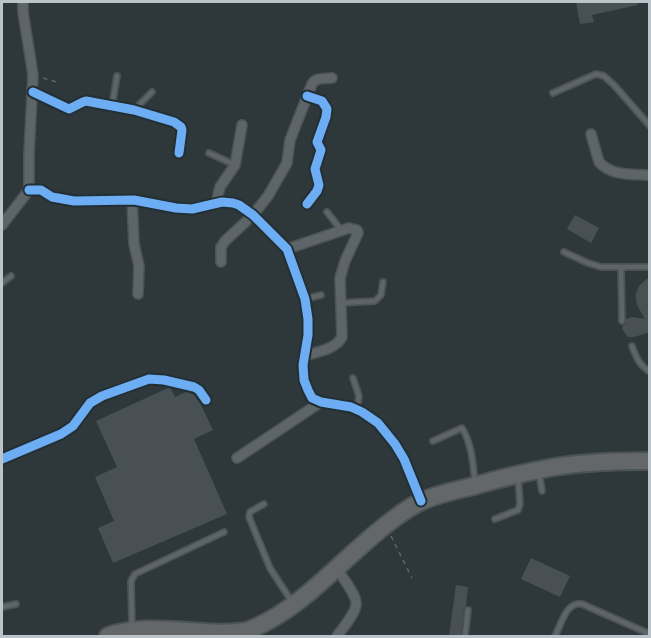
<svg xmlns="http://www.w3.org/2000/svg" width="651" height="638" viewBox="0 0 651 638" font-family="Roboto,sans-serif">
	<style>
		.building { fill: #495053 }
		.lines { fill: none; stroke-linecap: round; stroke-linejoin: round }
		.lane-casing { stroke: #4c5255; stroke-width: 8 }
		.street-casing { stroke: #4c5255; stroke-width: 12 }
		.highway-casing { stroke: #4b5356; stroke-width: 20 }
		.path { stroke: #5e6466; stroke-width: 1.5; stroke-dasharray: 4.5 4.5; stroke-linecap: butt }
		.lane { stroke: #5e6568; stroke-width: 4.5 }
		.street { stroke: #5e6568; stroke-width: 9 }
		.highway { stroke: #636768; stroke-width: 16 }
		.cycleway-casing { stroke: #222f35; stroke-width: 13 }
		.cycleway { stroke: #6dadf4; stroke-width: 9 }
	</style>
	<rect width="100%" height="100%" fill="#2e373a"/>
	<g class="building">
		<polygon points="576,2 638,2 638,5 592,15 594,22 580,24"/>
		<polygon points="575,215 599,228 591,243 567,229"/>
		<polygon points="650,277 650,332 634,337 628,337 622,329 623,325 626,324 626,319 632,317 645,319 638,307 636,300 636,293 639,286 644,281"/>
		<polygon points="168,388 171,389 175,397 186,392 194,395 201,405 213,430 194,439 227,514 113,563 98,528 114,521 95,477 117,467 96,421"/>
		<polygon points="531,558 570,576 560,597 521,579"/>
		<polygon points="456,585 468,587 466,606 464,609 461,636 449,636"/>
	</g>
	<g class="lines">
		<defs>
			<g id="lane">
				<polyline points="553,93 596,74 604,76 614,85 650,126"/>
				<polyline points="112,106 117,76"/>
				<polyline points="134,110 152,92"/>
				<polyline points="209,153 235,165"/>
				<polyline points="327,212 341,230"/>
				<polyline points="564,252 588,263 601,267 650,267"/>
				<polyline points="621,267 622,321"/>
				<polyline points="2,283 11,276"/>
				<polyline points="305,299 321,295"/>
				<polyline points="341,303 375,301 381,295 383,282"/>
				<path d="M632 346C636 357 639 365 650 372"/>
				<polyline points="353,378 359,396 357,409"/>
				<path d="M433 441 462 428C472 444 473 464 475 483"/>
				<polyline points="539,473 542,491"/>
				<polyline points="264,504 250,512 249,517 270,568 292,602"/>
				<polyline points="495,519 518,510 520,504 518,477"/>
				<polyline points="2,607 16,604"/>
				<polyline points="132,626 131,581 135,574 224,532"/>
				<polyline points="465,636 468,610"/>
				<path d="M555 636C561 625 566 601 582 604L650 634"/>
			</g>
			<g id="street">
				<polyline points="33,92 69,109 83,102 86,101 134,110 174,122 181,127 182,130 179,153"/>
				<polyline points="307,96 322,101 327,109 326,117 317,142 321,150 315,169 319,185 317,191 307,204"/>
				<path d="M591 134 599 162C611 176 632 174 650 175"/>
				<polyline points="29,190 41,190 52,197 74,201 134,200 176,208 192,209 222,202 233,203 239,205 253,215 287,249 305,299 308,319 308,335 303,365 304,380 308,390 312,398 321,402 351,407 362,412 378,423 395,444 404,459 421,501"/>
				<polyline points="132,200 134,244 139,266 138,294"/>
				<polyline points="216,204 220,187 235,165 242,125"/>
				<polyline points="2,225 29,190 29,154 33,75 23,12 23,2"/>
				<path d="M287 249 349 228 357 230 358 233 345 261 340 278 342 337C336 349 317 352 304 356"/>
				<path d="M221 262V247L225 241 253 215 268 196 287 163 290 140 312 84C316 77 324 79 332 78"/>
				<polyline points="237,458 321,402"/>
				<polyline points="2,459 61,434 73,426 90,403 102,396 149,379 164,380 194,387 199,390 206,400"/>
				<path d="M337 636C342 629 357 612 356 603 356 594 342 577 337 569"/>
			</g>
			<path id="highway" d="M108 636C153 620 203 638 247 631 306 608 345 554 395 518 403 512 413 505 422 501 438 494 457 490 474 486 501 478 527 472 554 467 585 462 618 461 650 461"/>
		</defs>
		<use href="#lane" class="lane-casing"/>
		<use href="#street" class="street-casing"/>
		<use href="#highway" class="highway-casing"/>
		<g class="path">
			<polyline points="43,78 60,83"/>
			<polyline points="391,536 412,578"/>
		</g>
		<use href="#lane" class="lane"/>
		<use href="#street" class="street"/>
		<use href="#highway" class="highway"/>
		<defs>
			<g id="cycleway">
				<polyline points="33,92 69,109 83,102 86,101 134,110 174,122 181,127 182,130 179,153"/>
				<polyline points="307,96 322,101 327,109 326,117 317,142 321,150 315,169 319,185 317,191 307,204"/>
				<polyline points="29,190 41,190 52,197 74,201 134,200 176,208 192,209 222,202 233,203 239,205 253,215 287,249 305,299 308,319 308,335 303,365 304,380 308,390 312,398 321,402 351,407 362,412 378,423 395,444 404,459 421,501"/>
				<polyline points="2,459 61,434 73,426 90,403 102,396 149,379 164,380 194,387 199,390 206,400"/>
			</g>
		</defs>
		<use href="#cycleway" class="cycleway-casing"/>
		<use href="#cycleway" class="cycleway"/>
	</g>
	<rect width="651" height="638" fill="none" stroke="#bac4ca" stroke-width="6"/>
</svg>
